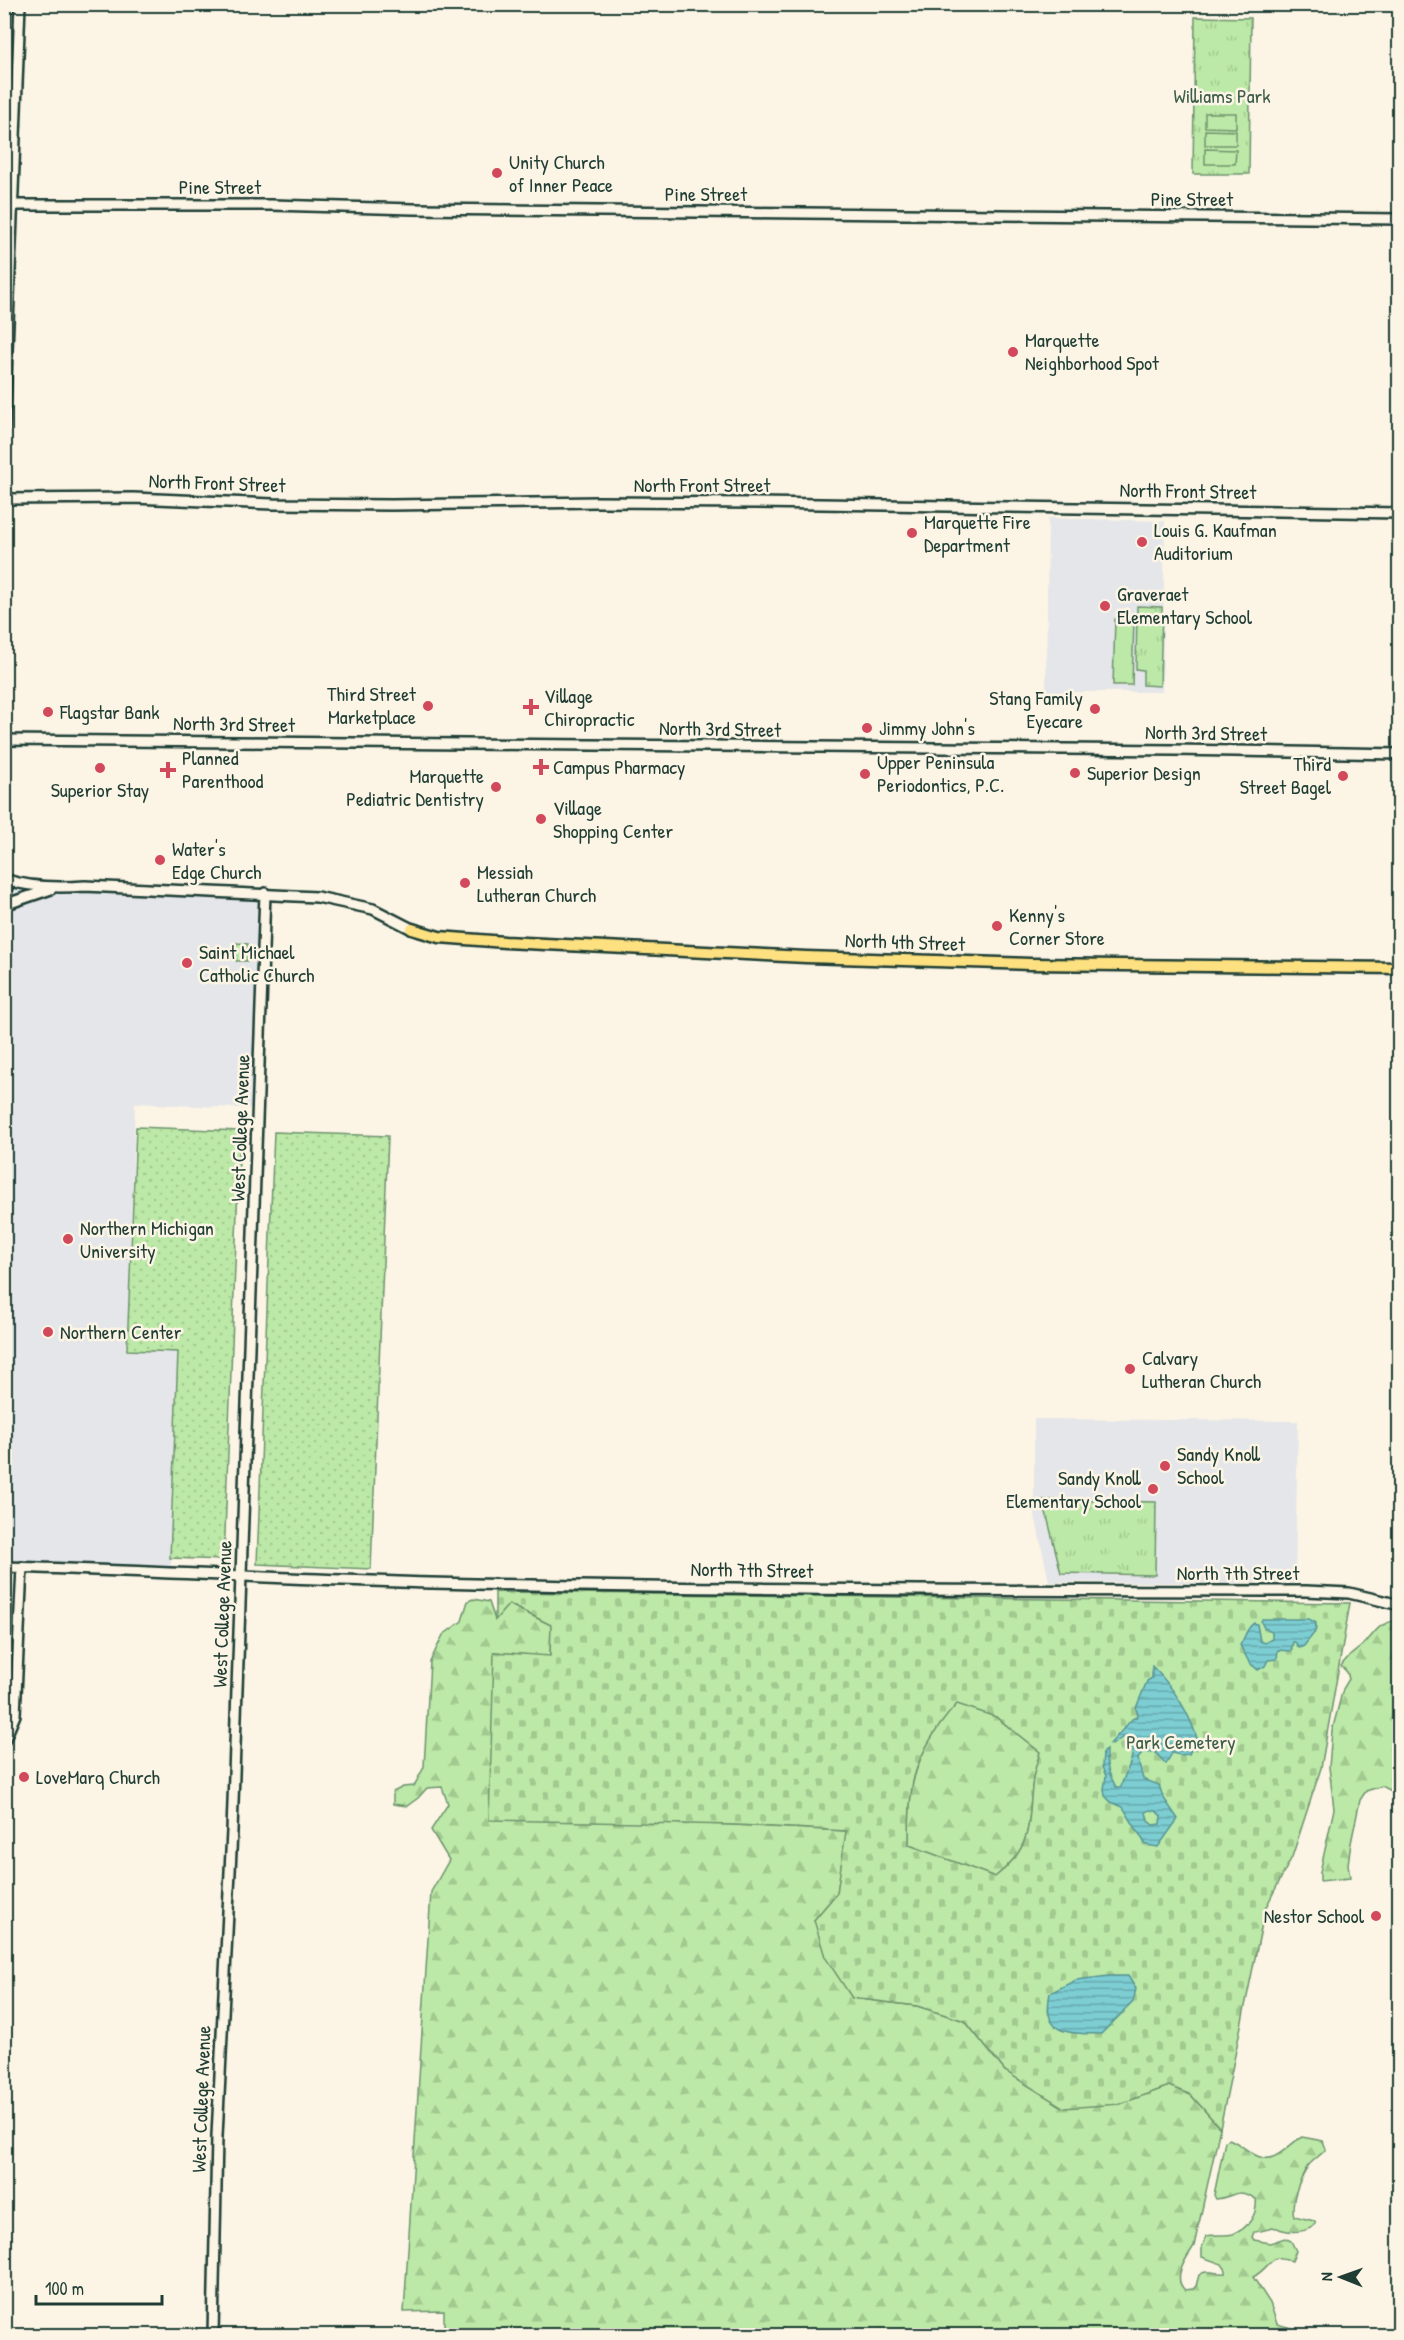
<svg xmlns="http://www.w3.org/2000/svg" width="1404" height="2340" viewBox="0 0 1404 2340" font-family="'Patrick Hand',sans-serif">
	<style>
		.built { fill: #e5e6e9 }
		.grass { fill: url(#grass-dots); stroke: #6e936e; stroke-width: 1.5 }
		.forest { fill: url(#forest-firs); stroke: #6e936e; stroke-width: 1.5 }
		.cemetery { fill: url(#cemetery-stones); stroke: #6e936e; stroke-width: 1.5; fill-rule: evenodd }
		.park { fill: url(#park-tufts); stroke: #6e936e; stroke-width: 1.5 }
		.pitch { fill: #bce9a7; stroke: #6e936e; stroke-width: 1.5 }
		.water { fill: url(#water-rules); stroke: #579493; stroke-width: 1.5; fill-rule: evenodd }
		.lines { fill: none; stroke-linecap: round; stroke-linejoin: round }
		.secondary-casing { stroke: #1f3d34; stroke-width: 14 }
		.primary-casing { stroke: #1f3d34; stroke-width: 15 }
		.secondary { stroke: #fcf5e5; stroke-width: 9 }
		.primary { stroke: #fde080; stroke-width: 10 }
		.poi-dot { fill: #d1495b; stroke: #fcf5e5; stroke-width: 2 }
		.labels { text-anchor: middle; stroke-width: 5; stroke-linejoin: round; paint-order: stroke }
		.park-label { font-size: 20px; fill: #3e5f4b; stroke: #fcf5e5 }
		.poi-label { font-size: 20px; fill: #1f3d34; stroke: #fcf5e5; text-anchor: start }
		.street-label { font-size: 20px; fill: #1f3d34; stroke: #fcf5e5 }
	</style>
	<defs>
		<pattern id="grass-dots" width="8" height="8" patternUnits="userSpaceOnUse" patternTransform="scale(1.5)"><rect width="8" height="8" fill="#bce9a7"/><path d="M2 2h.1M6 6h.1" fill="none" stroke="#a1c990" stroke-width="1.8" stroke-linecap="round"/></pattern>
		<pattern id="forest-firs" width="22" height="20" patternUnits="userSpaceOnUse" patternTransform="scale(1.5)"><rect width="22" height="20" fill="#bce9a7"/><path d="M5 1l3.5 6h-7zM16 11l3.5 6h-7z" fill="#a1c990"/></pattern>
		<pattern id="cemetery-stones" width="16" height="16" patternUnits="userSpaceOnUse" patternTransform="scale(1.5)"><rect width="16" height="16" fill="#bce9a7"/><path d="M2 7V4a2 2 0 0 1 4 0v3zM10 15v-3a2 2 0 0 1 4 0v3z" fill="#a1c990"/></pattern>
		<pattern id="park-tufts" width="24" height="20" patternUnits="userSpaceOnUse" patternTransform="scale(1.5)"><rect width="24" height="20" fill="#bce9a7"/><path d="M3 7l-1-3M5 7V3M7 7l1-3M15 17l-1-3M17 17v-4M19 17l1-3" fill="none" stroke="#a1c990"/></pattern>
		<pattern id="water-rules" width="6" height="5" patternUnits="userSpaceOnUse" patternTransform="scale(1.5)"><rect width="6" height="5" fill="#7dced3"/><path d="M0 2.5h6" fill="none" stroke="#66a8ac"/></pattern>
	</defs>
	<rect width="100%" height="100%" fill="#fcf5e5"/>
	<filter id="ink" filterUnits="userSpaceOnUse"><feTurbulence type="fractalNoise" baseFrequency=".0167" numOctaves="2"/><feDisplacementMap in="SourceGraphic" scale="12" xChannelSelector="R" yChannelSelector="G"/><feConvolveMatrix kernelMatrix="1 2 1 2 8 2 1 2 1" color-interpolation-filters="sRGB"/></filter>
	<g filter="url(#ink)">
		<g class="built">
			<polygon points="1048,518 1165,521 1162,692 1046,692"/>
			<polygon points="5,887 260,899 256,1109 135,1103 127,1350 178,1352 171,1566 12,1563 10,1638 5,1685"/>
			<polygon points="1034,1419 1298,1421 1295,1583 1049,1582 1034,1511"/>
		</g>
		<g class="grass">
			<polygon points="136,1127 240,1131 224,1560 170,1558 178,1352 127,1350"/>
			<polygon points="274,1132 388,1136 371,1569 257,1564"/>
		</g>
		<g class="forest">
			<path d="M473 1599 489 1602 495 1620 508 1604 551 1625 550 1657 494 1652 676 1822 847 1831 837 1893 814 1920 852 1998 917 2006 965 2021 1005 2071 1120 2104 1169 2086 1191 2095 1220 2128 1194 2246C1187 2257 1171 2278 1185 2290L1193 2289 1196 2286 1199 2275C1209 2268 1215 2275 1226 2273V2270L1222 2264 1202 2257V2247L1207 2236C1215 2234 1225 2236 1233 2234 1248 2229 1258 2214 1256 2199 1235 2186 1234 2198 1216 2199L1214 2195 1225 2141 1229 2139C1243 2144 1257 2163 1273 2157 1284 2153 1292 2142 1302 2137L1323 2141 1326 2149C1321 2155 1313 2160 1308 2166 1300 2178 1290 2202 1294 2216L1314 2221 1316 2224C1308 2232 1294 2233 1283 2230 1277 2229 1280 2227 1273 2228 1266 2229 1262 2232 1254 2232L1252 2237 1254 2240 1270 2243 1285 2238 1291 2241 1296 2251 1292 2261 1276 2258C1267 2264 1263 2272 1253 2277L1270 2303 1277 2324 1299 2330 1300 2335 444 2336V2311L404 2312 431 1892 449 1860 431 1830 448 1804 442 1787 427 1788 418 1798 407 1806 393 1804V1792L403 1787 414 1786 424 1767 430 1662 443 1635 462 1621 468 1601Z"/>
			<path d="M1394 1621 1400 1631 1399 1795 1382 1786 1366 1791 1360 1800 1351 1843 1348 1864 1350 1878 1320 1881V1872L1334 1809 1329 1767 1332 1731 1343 1689 1349 1679 1347 1672 1341 1666C1346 1657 1355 1652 1363 1645 1374 1635 1377 1624 1394 1621Z"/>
			<path d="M957 1703 996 1717 1040 1752C1038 1761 1034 1770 1033 1780 1027 1824 1035 1846 995 1877L909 1845C909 1828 909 1811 911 1794 915 1760 935 1728 957 1703Z"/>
		</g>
		<path class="cemetery" d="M495 1592 1350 1603 1321 1768 1292 1857 1265 1909 1220 2128 1191 2095 1169 2086 1120 2104 1064 2108 1005 2071 965 2021 917 2006 852 1998 825 1957 814 1920 837 1893 846 1831 737 1825 489 1820 494 1652 550 1656 551 1625 509 1604 495 1620ZM957 1704 996 1717 1040 1752C1038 1761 1034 1770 1033 1779 1027 1824 1035 1846 995 1877L909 1845C909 1828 909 1811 911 1794 914 1761 935 1728 957 1704Z"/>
		<g class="park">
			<polygon points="1195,17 1251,18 1249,174 1193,174"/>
			<polygon points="1137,606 1162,607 1160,686 1143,685 1143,670 1136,669"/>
			<polygon points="1043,1500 1156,1502 1155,1575 1061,1573"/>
		</g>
		<g class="pitch">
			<polygon points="1205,113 1236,113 1236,128 1205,127"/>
			<polygon points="1205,130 1236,131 1236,145 1205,145"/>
			<polygon points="1205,149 1236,150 1235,164 1205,164"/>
			<polygon points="1115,619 1134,619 1132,685 1113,685"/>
			<polygon points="236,943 248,944 247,961 236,961"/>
		</g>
		<g class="water">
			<path d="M1262 1619H1309L1316 1623 1315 1632 1303 1647 1299 1648 1295 1642H1293L1291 1651 1278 1650 1277 1659 1268 1660 1265 1666 1258 1670 1249 1662 1240 1645C1245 1638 1246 1628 1254 1623L1257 1624 1260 1641 1265 1643 1272 1639V1631L1264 1628 1261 1622Z"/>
			<path d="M1152 1666C1172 1686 1188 1710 1197 1738L1189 1754 1180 1755 1172 1753 1166 1764 1154 1751 1149 1753 1143 1751 1138 1759 1143 1779 1159 1785 1163 1797 1178 1819 1158 1847 1146 1845 1123 1807 1111 1802 1105 1796 1104 1789 1106 1776 1102 1767 1103 1752 1106 1750C1105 1764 1109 1774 1116 1787H1121C1125 1768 1141 1756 1126 1735L1112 1745 1110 1744 1132 1719 1138 1716 1136 1708 1147 1681 1152 1678ZM1150 1810 1156 1811 1161 1816 1160 1824 1153 1825 1148 1821 1146 1812Z"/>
			<path d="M1109 1976H1128L1136 1989 1133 2002 1101 2034C1069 2033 1041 2036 1050 1993L1076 1980Z"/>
		</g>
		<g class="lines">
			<defs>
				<g id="secondary">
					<polyline points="12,205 271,205 413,209 1400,219"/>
					<polyline points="4,431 20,4"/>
					<polyline points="4,499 133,498 273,504 392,505 597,502 758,503 1400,513"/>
					<polyline points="4,740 1174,750 1400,754"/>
					<path d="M4 879C30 888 58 888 85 886L317 897 373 909 412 929"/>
					<polyline points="4,881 7,890 4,900"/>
					<polyline points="4,905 51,889"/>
					<path d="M4 1567C161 1571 318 1581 475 1584 752 1590 1029 1591 1306 1591L1349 1593 1400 1605"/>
					<polyline points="4,1741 15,1715 22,1567"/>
					<polyline points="213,2336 217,2136 232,1831 265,893"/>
				</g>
				<polyline id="primary" points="412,929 439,937 505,942 806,957 1030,964 1400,968"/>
			</defs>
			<use href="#secondary" class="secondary-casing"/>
			<use href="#primary" class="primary-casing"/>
			<use href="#secondary" class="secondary"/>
			<use href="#primary" class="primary"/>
		</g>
	</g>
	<g class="poi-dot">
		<circle cx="497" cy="173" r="6"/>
		<circle cx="1013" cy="352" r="6"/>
		<circle cx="912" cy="533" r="6"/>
		<circle cx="1142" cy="542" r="6"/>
		<circle cx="1105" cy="606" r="6"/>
		<circle cx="428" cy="706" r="6"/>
		<path d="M528 698h6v6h6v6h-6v6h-6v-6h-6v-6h6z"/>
		<circle cx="1095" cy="709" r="6"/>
		<circle cx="48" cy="712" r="6"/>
		<circle cx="867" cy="728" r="6"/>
		<path d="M538 758h6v6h6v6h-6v6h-6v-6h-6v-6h6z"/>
		<circle cx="100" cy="768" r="6"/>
		<path d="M165 761h6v6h6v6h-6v6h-6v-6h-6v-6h6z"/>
		<circle cx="1075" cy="773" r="6"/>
		<circle cx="865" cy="774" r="6"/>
		<circle cx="1343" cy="776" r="6"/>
		<circle cx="496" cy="787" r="6"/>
		<circle cx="541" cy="819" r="6"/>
		<circle cx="160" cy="860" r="6"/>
		<circle cx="465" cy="883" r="6"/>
		<circle cx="997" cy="926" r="6"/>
		<circle cx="187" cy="963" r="6"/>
		<circle cx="68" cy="1239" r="6"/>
		<circle cx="48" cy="1332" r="6"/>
		<circle cx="1130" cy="1369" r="6"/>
		<circle cx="1165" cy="1466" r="6"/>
		<circle cx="1153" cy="1489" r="6"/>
		<circle cx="24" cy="1777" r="6"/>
		<circle cx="1376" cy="1916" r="6"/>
	</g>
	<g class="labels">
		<g class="park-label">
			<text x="1222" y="103">Williams Park</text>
			<text x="1181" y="1749">Park Cemetery</text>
		</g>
		<g class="poi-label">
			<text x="509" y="169">Unity Church<tspan x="509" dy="23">of Inner Peace</tspan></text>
			<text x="1025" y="347">Marquette<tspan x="1025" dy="23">Neighborhood Spot</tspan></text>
			<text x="924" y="529">Marquette Fire<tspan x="924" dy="23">Department</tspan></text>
			<text x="1154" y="537">Louis G. Kaufman<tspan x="1154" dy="23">Auditorium</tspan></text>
			<text x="1117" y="601">Graveraet<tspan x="1117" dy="23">Elementary School</tspan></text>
			<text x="416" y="701" text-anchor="end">Third Street<tspan x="416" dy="23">Marketplace</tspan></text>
			<text x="544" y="703">Village<tspan x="544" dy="23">Chiropractic</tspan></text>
			<text x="1083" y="705" text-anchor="end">Stang Family<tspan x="1083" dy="23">Eyecare</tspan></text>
			<text x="60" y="719">Flagstar Bank</text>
			<text x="879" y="735">Jimmy John's</text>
			<text x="182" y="765">Planned<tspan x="182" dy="23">Parenthood</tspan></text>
			<text x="877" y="769">Upper Peninsula<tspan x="877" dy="23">Periodontics, P.C.</tspan></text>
			<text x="1331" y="771" text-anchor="end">Third<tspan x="1331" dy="23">Street Bagel</tspan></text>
			<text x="553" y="774">Campus Pharmacy</text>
			<text x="1087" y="780">Superior Design</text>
			<text x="484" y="783" text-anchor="end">Marquette<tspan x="484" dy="23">Pediatric Dentistry</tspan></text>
			<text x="100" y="797" text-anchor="middle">Superior Stay</text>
			<text x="553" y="815">Village<tspan x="553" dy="23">Shopping Center</tspan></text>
			<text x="172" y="856">Water's<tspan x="172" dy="23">Edge Church</tspan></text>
			<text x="477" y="879">Messiah<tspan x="477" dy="23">Lutheran Church</tspan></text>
			<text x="1009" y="922">Kenny's<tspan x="1009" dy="23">Corner Store</tspan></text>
			<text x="199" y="959">Saint Michael<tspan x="199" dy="23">Catholic Church</tspan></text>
			<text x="80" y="1235">Northern Michigan<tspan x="80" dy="23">University</tspan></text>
			<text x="60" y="1339">Northern Center</text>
			<text x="1142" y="1365">Calvary<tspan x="1142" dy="23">Lutheran Church</tspan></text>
			<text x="1177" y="1461">Sandy Knoll<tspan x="1177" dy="23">School</tspan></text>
			<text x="1141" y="1485" text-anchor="end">Sandy Knoll<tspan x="1141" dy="23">Elementary School</tspan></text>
			<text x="36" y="1784">LoveMarq Church</text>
			<text x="1364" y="1923" text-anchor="end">Nestor School</text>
		</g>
		<g class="street-label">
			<text x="220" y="194">Pine Street</text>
			<text x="706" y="201">Pine Street</text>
			<text x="1192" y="206">Pine Street</text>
			<text transform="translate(217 483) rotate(2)" y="7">North Front Street</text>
			<text x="702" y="492">North Front Street</text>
			<text transform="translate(1188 491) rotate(1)" y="7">North Front Street</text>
			<text transform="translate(234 724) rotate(1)" y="7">North 3rd Street</text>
			<text transform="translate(720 729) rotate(1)" y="7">North 3rd Street</text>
			<text transform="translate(1206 733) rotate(1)" y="7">North 3rd Street</text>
			<text transform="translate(905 942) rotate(2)" y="7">North 4th Street</text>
			<text transform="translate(240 1128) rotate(-88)" y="7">West College Avenue</text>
			<text transform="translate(752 1570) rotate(1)" y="7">North 7th Street</text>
			<text x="1238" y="1580">North 7th Street</text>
			<text transform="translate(222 1614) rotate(-88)" y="7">West College Avenue</text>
			<text transform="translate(201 2099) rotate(-88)" y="7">West College Avenue</text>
		</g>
	</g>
	<rect width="1404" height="2340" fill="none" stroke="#fcf5e5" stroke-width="24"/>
	<rect x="12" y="12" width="1380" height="2316" fill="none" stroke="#1f3d34" stroke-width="2" filter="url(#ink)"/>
	<g transform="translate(1341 2277) rotate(271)" stroke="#fcf5e5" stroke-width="4.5" paint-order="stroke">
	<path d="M0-4.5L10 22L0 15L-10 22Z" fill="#1f3d34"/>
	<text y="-9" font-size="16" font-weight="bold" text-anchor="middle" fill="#1f3d34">N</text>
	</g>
	<path d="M36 2295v9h126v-9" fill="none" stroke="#1f3d34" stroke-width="3"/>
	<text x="45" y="2295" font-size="18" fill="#1f3d34" stroke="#fcf5e5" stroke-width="4.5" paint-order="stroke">100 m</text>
</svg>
